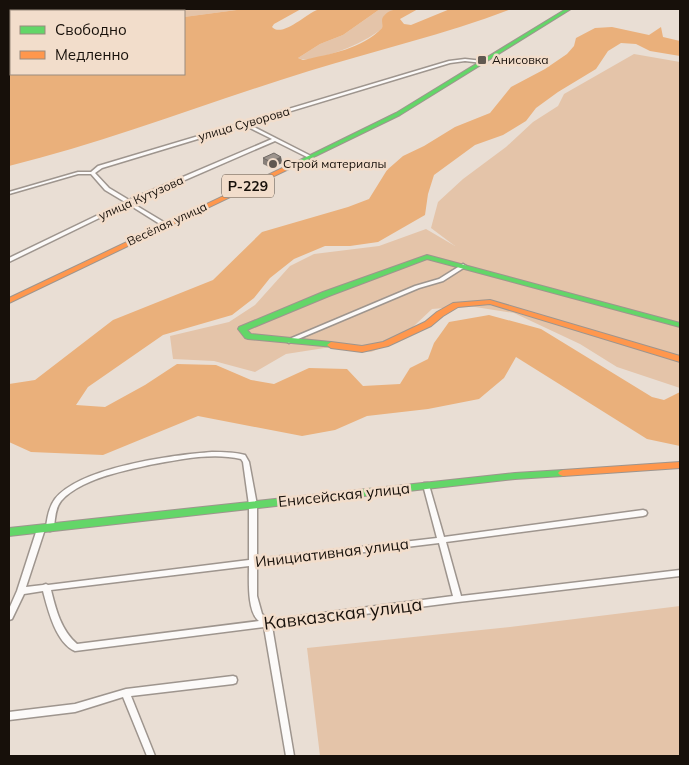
<svg xmlns="http://www.w3.org/2000/svg" width="689" height="765" viewBox="0 0 689 765" font-family="Mulish,sans-serif">
	<style>
		.green { fill: #e4c4a9 }
		.water { fill: #eab07b }
		.lines { fill: none; stroke-linecap: round; stroke-linejoin: round }
		.street-casing { stroke: #9e958e; stroke-width: 3 }
		.fast-casing { stroke: #9e958e; stroke-width: 2 }
		.slow-casing { stroke: #9e958e; stroke-width: 2 }
		.street { fill: #fcfaf9; fill-rule: evenodd }
		.fast { fill: #63d668; fill-rule: evenodd }
		.slow { fill: #ff974d; fill-rule: evenodd }
		.wall { fill: #877f79 }
		.shaded-wall { fill: #6e6863 }
		.building { fill: #9d948d; stroke: #6e6863 }
		.poi-dot { fill: #605851; stroke: #f2ddcb; stroke-width: 2 }
		.labels { text-anchor: middle; stroke-width: 5; stroke-linejoin: round; paint-order: stroke }
		.far-poi-label { font-size: 12px; fill: #17100a; stroke: #f2ddcb; text-anchor: start }
		.far-street-label { font-size: 12px; fill: #17100a; stroke: #f2ddcb }
		.shield { fill: #f2ddcb; stroke: #594e44; stroke-width: 1 }
		.shield-label { font-size: 14px; font-weight: bold; fill: #17100a }
		.street-label { font-size: 15px; fill: #17100a; stroke: #f2ddcb }
		.near-street-label { font-size: 18px; fill: #17100a; stroke: #f2ddcb }
	</style>
	<rect width="100%" height="100%" fill="#e9ded4"/>
	<g class="green">
		<polygon points="178,9 244,9 184,17 184,11 168,11"/>
		<path d="M380 9H396C382 16 384 14 382 28 370 41 313 65 298 58L320 44 343 35Z"/>
		<polygon points="634,54 680,62 680,388 617,367 580,344 514,313 469,306 432,309 398,341 371,352 331,347 286,354 255,372 214,361 173,359 170,336 229,322 255,305 290,266 314,254 379,246 426,229 455,246 431,228 438,202 463,179 506,147 533,122 558,106 564,94"/>
		<polygon points="680,606 680,756 320,756 307,648 510,627"/>
	</g>
	<g class="water">
		<path d="M244 9H301L274 24 272 27C282 38 306 14 317 10 327 5 366 9 380 9L343 35 320 44 298 58 303 60C330 54 362 49 382 28 383 25 381 20 383 17 390 6 407 9 418 9L400 19 404 24 411 25 450 9H511C446 34 376 50 309 71 209 102 110 141 9 166V66L11 65V74H184V17Z"/>
		<polygon points="612,27 649,35 661,27 663,37 680,41 680,56 650,51 636,44 621,43 608,51 596,69 558,92 536,108 526,121 503,135 475,145 434,175 428,194 425,215 378,242 350,246 325,246 294,259 270,278 254,298 232,315 163,335 88,387 76,405 105,407 145,385 177,364 216,365 251,380 274,384 309,368 347,369 363,386 400,384 410,368 428,359 434,343 449,322 489,315 541,329 652,397 664,400 680,392 680,446 647,439 516,357 504,378 479,399 428,409 367,416 335,430 302,436 198,416 103,455 31,452 9,442 9,384 35,380 113,320 213,280 262,232 348,207 369,199 387,170 403,156 424,146 455,127 490,113 511,87 545,69 567,54 574,46 576,38 595,28"/>
	</g>
	<g class="lines">
		<defs>
			<g id="street">
				<path d="M465 59 483 61 485 62 483 63 465 61 450 63 248 124 311 156 309 157H307L275 141 132 203 167 224V226H163L128 204 9 262V258L125 202 105 190 91 174H78L9 194V192L78 172H91L98 166 449 61ZM244 125 272 139 129 200 109 188 95 173 102 168Z"/>
				<polygon points="463,264 466,266 465,267 443,281 419,288 291,342 289,343 286,341 287,340 415,286 439,279"/>
				<path d="M212 452C224 452 234 452 245 455L249 462 257 505V559L437 538 423 485 424 483H428L429 485 444 537 643 510 646 511 647 513 646 515 643 516 446 542 461 596 680 570V576L458 602 272 626 294 756H286L264 627 75 651C56 643 48 610 43 591L24 594 12 619 9 620V609L17 591 37 529 38 527 41 526 44 527 45 529 26 587 43 585 46 584 48 585 249 560V505L243 462 241 459C211 452 178 460 149 465 127 470 103 475 83 485 75 489 67 494 61 501 54 510 56 520 53 530L50 531 47 530 46 528C47 518 49 507 55 499 80 467 173 455 212 452ZM439 543 453 596 269 620 262 614 257 596V565ZM249 566C249 581 247 612 259 621L77 644C61 630 56 610 51 590Z"/>
				<polygon points="233,676 236,677 237,680 236,683 233,684 131,696 155,756 147,756 123,697 75,712 9,720 9,712 75,704 126,689"/>
			</g>
			<g id="fast">
				<polygon points="566,9 571,9 400,115 295,166 291,166 290,165 396,113"/>
				<polygon points="427,255 680,323 680,327 427,259 329,296 247,330 251,334 331,342 335,345 334,347 248,339 245,338 238,329 239,327 323,292"/>
				<polygon points="563,470 566,471 568,473 566,475 563,476 515,479 9,536 9,528 515,473"/>
			</g>
			<g id="slow">
				<polygon points="293,163 295,164 295,166 9,303 9,298"/>
				<polygon points="490,300 680,356 680,362 490,304 458,307 443,316 431,326 388,346 362,352 331,348 327,345 331,342 362,346 383,342 425,322 437,312 453,303"/>
				<polygon points="680,462 680,468 563,476 560,475 558,473 560,471 563,470"/>
			</g>
		</defs>
		<use href="#street" class="street-casing"/>
		<use href="#fast" class="fast-casing"/>
		<use href="#slow" class="slow-casing"/>
		<use href="#street" class="street"/>
		<use href="#fast" class="fast"/>
		<use href="#slow" class="slow"/>
	</g>
	<polygon class="wall" points="281,157 282,163 271,168 263,164 263,158"/>
	<polygon class="shaded-wall" points="281,157 282,163 271,168 271,162"/>
	<polygon class="building" points="274,153 281,157 271,162 263,158"/>
	<g class="poi-dot">
		<rect x="477" y="55" width="10" height="10" rx="2.5"/>
		<circle cx="273" cy="164" r="5"/>
	</g>
	<g class="labels">
		<g class="far-poi-label">
			<text x="492" y="64">Анисовка</text>
			<text x="283" y="168">Строй материалы</text>
		</g>
		<g class="far-street-label">
			<text transform="translate(244 124) rotate(-16)" y="4">улица Суворова</text>
			<text transform="translate(141 198) rotate(-24)" y="4">улица Кутузова</text>
			<text transform="translate(167 224) rotate(-25)" y="4">Весёлая улица</text>
		</g>
		<rect class="shield" x="222" y="174.5" width="52" height="23" rx="4"/>
		<g class="shield-label">
			<text x="248" y="191">Р-229</text>
		</g>
		<g class="street-label">
			<text transform="translate(344 495) rotate(-6)" y="5">Енисейская улица</text>
			<text transform="translate(332 553) rotate(-7)" y="5">Инициативная улица</text>
		</g>
		<g class="near-street-label">
			<text transform="translate(343 614) rotate(-7)" y="6">Кавказская улица</text>
		</g>
	</g>
	<rect width="689" height="765" fill="none" stroke="#17100a" stroke-width="20"/>
	<rect x="10" y="10" width="175" height="65" fill="#f2ddcb" stroke="#9a8b7e"/>
	<rect x="20" y="26" width="25" height="8" fill="#63d668" stroke="#9a8b7e"/>
	<text x="55" y="35" font-size="15" fill="#17100a">Свободно</text>
	<rect x="20" y="51" width="25" height="8" fill="#ff974d" stroke="#9a8b7e"/>
	<text x="55" y="60" font-size="15" fill="#17100a">Медленно</text>
</svg>
